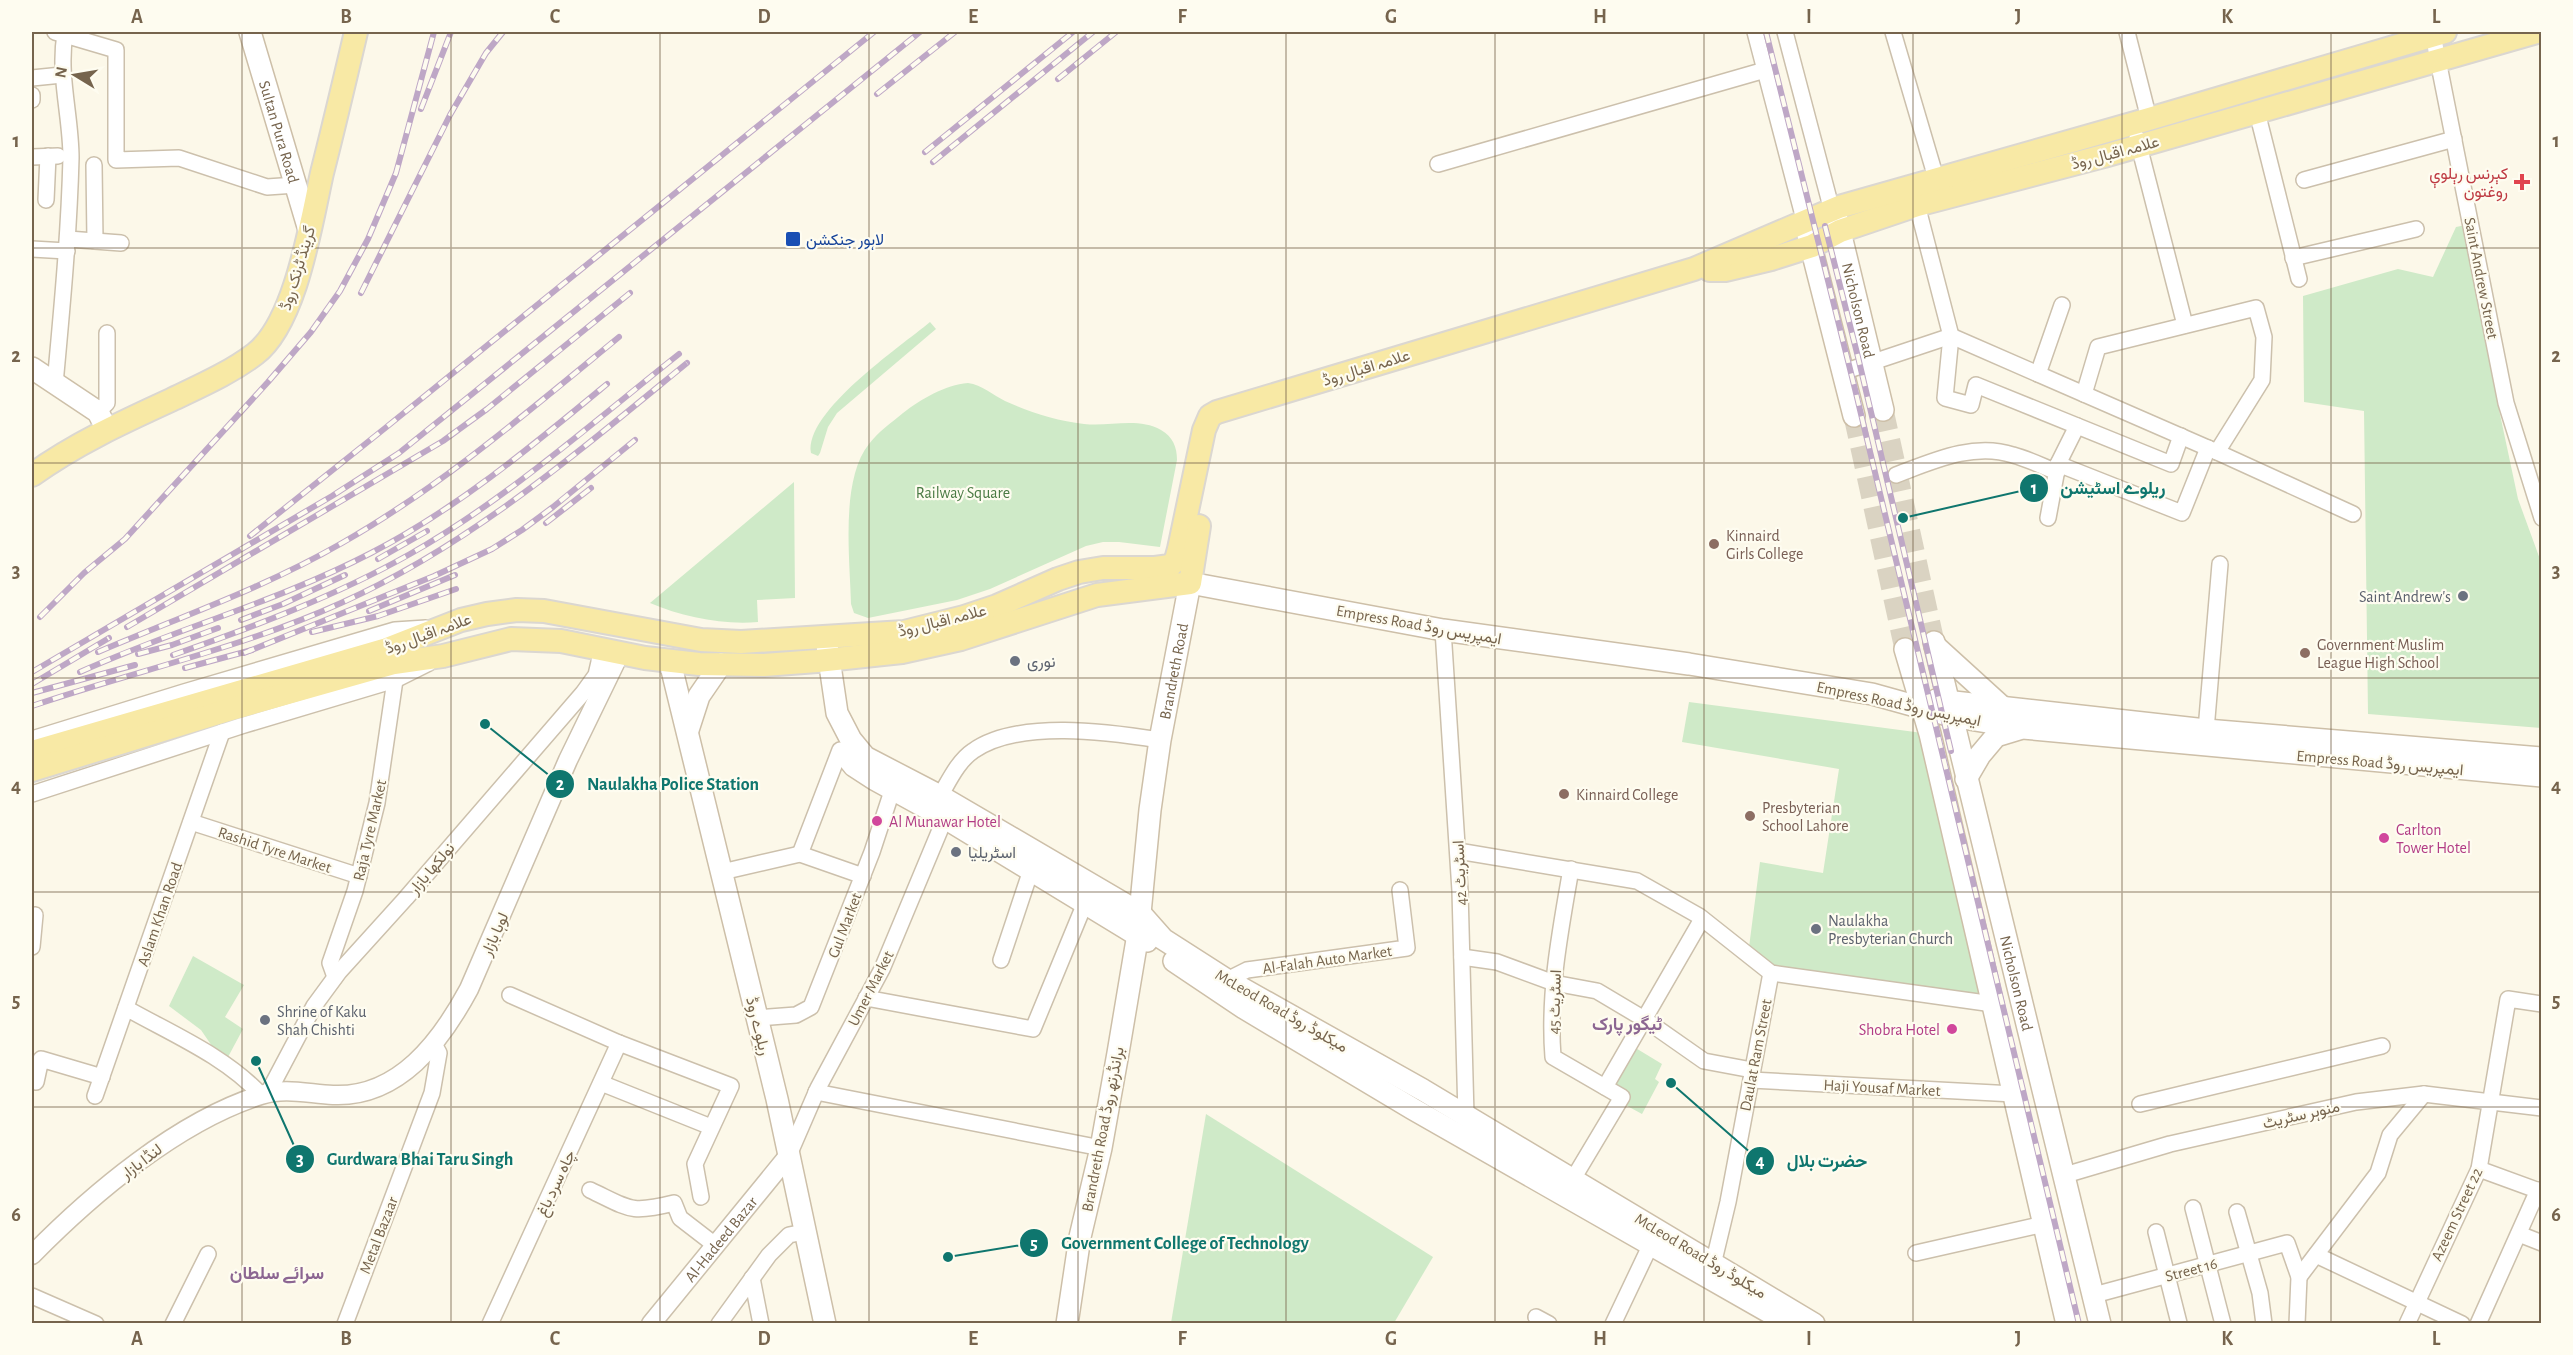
<svg xmlns="http://www.w3.org/2000/svg" width="2573" height="1355" viewBox="0 0 2573 1355" font-family="'Alegreya Sans',Vazirmatn,sans-serif">
	<style>
		.green { fill: #cfeac8 }
		.lines { fill: none; stroke-linecap: round; stroke-linejoin: round }
		.secondary-tunnel { stroke: #dad3c2; stroke-width: 21; stroke-dasharray: 21 10; stroke-linecap: butt }
		.minor-casing { stroke: #ccc0ac; stroke-width: 18 }
		.tertiary-casing { stroke: #ccc0ac; stroke-width: 21 }
		.secondary-casing { stroke: #cdbfa8; stroke-width: 24 }
		.primary-casing { stroke: #dbd7d1; stroke-width: 26 }
		.minor { stroke: #fff; stroke-width: 15 }
		.tertiary { stroke: #fff; stroke-width: 18 }
		.secondary { stroke: #fff; stroke-width: 21 }
		.primary { stroke: #f8e9a5; stroke-width: 22 }
		.rail-casing { stroke: #bea7c6; stroke-width: 6 }
		.rail { stroke: #fefcf0; stroke-width: 4; stroke-dasharray: 11; stroke-linecap: butt }
		.grid { fill: none; stroke: #76644d; stroke-width: 1.5; stroke-opacity: 0.55 }
		.health-dot { fill: #e0444e; stroke: #fefcf0; stroke-width: 2 }
		.transit-dot { fill: #1a4fb4; stroke: #fefcf0; stroke-width: 2 }
		.education-dot { fill: #8d6e63; stroke: #fefcf0; stroke-width: 2 }
		.worship-dot { fill: #6b7280; stroke: #fefcf0; stroke-width: 2 }
		.hotel-dot { fill: #d1479c; stroke: #fefcf0; stroke-width: 2 }
		.labels { text-anchor: middle; stroke-width: 4.5; stroke-linejoin: round; paint-order: stroke }
		.street-label { font-size: 16px; fill: #76644d; stroke: #fefcf0 }
		.health-label { font-size: 16px; fill: #be3a42; stroke: #fefcf0; text-anchor: end }
		.transit-label { font-size: 16px; fill: #164399; stroke: #fefcf0; text-anchor: start }
		.park-label { font-size: 16px; fill: #4b7b45; stroke: #fefcf0 }
		.education-label { font-size: 16px; fill: #785e54; stroke: #fefcf0; text-anchor: start }
		.worship-label { font-size: 16px; fill: #5b616d; stroke: #fefcf0; text-anchor: start }
		.hotel-label { font-size: 16px; fill: #b23c85; stroke: #fefcf0; text-anchor: start }
		.neighbourhood-label { font-size: 18px; font-weight: bold; fill: #8c6692; stroke: #fefcf0 }
		.leader { fill: none; stroke: #0f766e; stroke-width: 2 }
		.callout-dot { fill: #0f766e; stroke: #fefcf0; stroke-width: 2 }
		.mark-label { font-size: 18px; text-anchor: middle; font-weight: bold; fill: #fff }
		.callout-label { font-size: 18px; text-anchor: middle; font-weight: bold; fill: #0f766e; stroke: #fefcf0; stroke-width: 4.5; stroke-linejoin: round; paint-order: stroke }
		.neatline { fill: none; stroke: #76644d; stroke-width: 2 }
		.grid-label { font-size: 20px; text-anchor: middle; font-weight: bold; fill: #76644d }
	</style>
	<rect width="100%" height="100%" fill="#fcf8e9"/>
	<g class="green">
		<polygon points="2466,225 2498,405 2518,499 2541,562 2541,728 2368,714 2364,411 2304,402 2303,296 2398,269 2433,277 2456,227"/>
		<path d="M930 322 936 329 837 413 828 427 820 453 818 456 811 453C804 412 900 347 930 322Z"/>
		<path d="M968 383C982 385 993 395 1005 401 1029 412 1057 421 1084 424 1109 427 1138 417 1161 430 1173 437 1177 447 1177 460L1160 547 1119 542H1103L1086 546 990 589 957 600 868 618 854 613 851 604C850 559 840 480 869 444 878 432 891 423 903 413 921 399 945 385 968 383Z"/>
		<path d="M794 482 795 598 757 600 758 622C722 625 683 617 650 603Z"/>
		<polygon points="1689,702 1930,734 1993,1004 1771,973 1748,955 1760,862 1823,873 1839,769 1682,742"/>
		<polygon points="193,956 244,985 225,1017 243,1029 228,1057 214,1049 201,1030 169,1006"/>
		<polygon points="1629,1044 1662,1064 1655,1079 1659,1082 1642,1114 1620,1102 1605,1087"/>
		<polygon points="1206,1114 1433,1257 1394,1323 1171,1323"/>
	</g>
	<g class="lines">
		<g class="secondary-tunnel">
			<polyline points="1883,410 1934,642"/>
			<polyline points="1854,416 1905,649"/>
		</g>
		<defs>
			<g id="minor">
				<polyline points="55,32 116,50 116,160 179,158 267,187 296,185"/>
				<polyline points="1755,32 1805,223"/>
				<polyline points="1785,32 1830,203 1834,209"/>
				<polyline points="1893,32 1936,178"/>
				<polyline points="2127,32 2149,119"/>
				<polyline points="2433,35 2506,403 2542,518"/>
				<polyline points="32,78 62,75"/>
				<polyline points="32,95 32,100"/>
				<polyline points="2257,112 2299,279"/>
				<polyline points="2137,138 2185,325"/>
				<polyline points="32,157 58,156"/>
				<polyline points="1438,164 1765,70"/>
				<polyline points="94,165 95,241"/>
				<polyline points="2304,180 2454,139"/>
				<polyline points="46,200 48,156"/>
				<polyline points="1917,205 1951,336 1945,398 1971,405 1976,385 2171,464 2181,436"/>
				<polyline points="68,239 121,243"/>
				<polyline points="32,249 67,251"/>
				<polyline points="2293,258 2416,229"/>
				<polyline points="1843,372 1951,336 2217,452 2353,514"/>
				<polyline points="2038,374 2062,305"/>
				<path d="M55 384C62 308 69 234 71 158 71 116 58 76 65 34"/>
				<polyline points="2084,394 2098,347 2256,308 2264,337 2262,380 2217,452"/>
				<polyline points="98,412 107,403 107,333"/>
				<polyline points="2058,464 2182,513 2208,448"/>
				<path d="M1896 475C1933 461 1974 442 2013 455 2028 459 2042 466 2057 472"/>
				<polyline points="2048,518 2058,464 2077,426"/>
				<polyline points="1443,630 1460,891 1466,1116"/>
				<polyline points="2206,730 2220,564"/>
				<polyline points="32,739 184,692 395,630 426,628"/>
				<polyline points="32,794 241,726 395,680 429,663"/>
				<path d="M940 796C949 781 958 761 973 751 1018 719 1109 732 1160 740"/>
				<polyline points="191,822 359,876"/>
				<polyline points="1458,851 1637,881 1699,916 1771,973 1993,1004"/>
				<polyline points="800,854 840,750"/>
				<path d="M1571 869C1560 932 1548 994 1553 1057L1622 1097 1573 1179"/>
				<polyline points="722,872 800,854 863,876"/>
				<polyline points="32,947 35,915"/>
				<polyline points="1462,957 1497,962 1554,983 1597,991 1644,1019 1704,1061 1752,1070"/>
				<polyline points="1001,960 1031,870"/>
				<polyline points="335,977 330,963 355,891 377,803 395,680"/>
				<polyline points="1227,980 1247,970 1407,948 1400,890"/>
				<polyline points="510,995 619,1043 731,1086 695,1164 701,1197"/>
				<polyline points="866,998 1033,1029 1085,903"/>
				<path d="M126 1008C172 1034 225 1056 261 1095"/>
				<polyline points="757,1018 796,1015 811,1007 872,852 893,788"/>
				<polyline points="1751,1080 2014,1094"/>
				<polyline points="32,1081 36,1082 41,1059 102,1077"/>
				<polyline points="601,1083 711,1127"/>
				<polyline points="1605,1087 1702,919"/>
				<polyline points="816,1092 1101,1148"/>
				<polyline points="268,1093 314,1006 339,972 406,898 583,693 596,675 602,649"/>
				<polyline points="95,1096 222,732"/>
				<polyline points="2140,1104 2382,1046"/>
				<polyline points="789,1155 818,1088 882,969 945,818"/>
				<polyline points="2479,1169 2542,1192"/>
				<polyline points="2065,1175 2170,1144 2356,1102 2424,1094 2542,1108"/>
				<path d="M590 1190C630 1209 630 1214 674 1203L680 1218 715 1245"/>
				<polyline points="2193,1208 2223,1324"/>
				<polyline points="2237,1212 2260,1293 2264,1324"/>
				<polyline points="2156,1232 2179,1323"/>
				<polyline points="2519,1234 2542,1243"/>
				<polyline points="1916,1253 2044,1224"/>
				<polyline points="2316,1255 2462,1324"/>
				<polyline points="1711,1273 1728,1202 1771,973"/>
				<polyline points="2299,1277 2378,1173 2390,1135 2424,1094"/>
				<polyline points="752,1278 761,1324"/>
				<polyline points="2094,1295 2287,1243 2299,1277 2297,1324"/>
				<polyline points="32,1296 96,1324"/>
				<polyline points="1536,1317 1549,1324"/>
				<polyline points="173,1324 208,1254"/>
				<polyline points="345,1324 432,1093 439,1053 434,1044"/>
				<polyline points="490,1324 619,1043"/>
				<polyline points="719,1324 769,1255 789,1235 804,1232"/>
				<polyline points="1613,1324 1651,1244"/>
				<polyline points="2407,1324 2479,1169 2508,999 2542,1004"/>
				<polyline points="2478,1324 2538,1190"/>
			</g>
			<g id="tertiary">
				<path d="M32 1255C92 1194 178 1121 261 1095 285 1087 309 1094 333 1095 399 1098 441 1041 469 989L568 760 620 653"/>
				<path id="s1" d="M651 1324 789 1155"/>
			</g>
			<g id="secondary">
				<path id="s2" d="M250 32 309 230"/>
				<path id="s3" d="M1836 215 1883 410"/>
				<polyline points="1805,223 1854,416"/>
				<polyline points="32,368 98,412 107,430"/>
				<path id="s4" d="M1934 642 2100 1324"/>
				<polyline points="827,645 837,713 851,740 865,757 940,796 1140,913 1163,939 1227,980 1423,1090 1814,1324"/>
				<polyline points="1935,646 2001,706"/>
				<polyline points="1905,649 1930,734 2067,1324"/>
				<polyline points="670,662 777,1099 825,1324"/>
				<polyline points="1936,700 2206,730 2542,758"/>
				<polyline points="688,730 699,696 721,664"/>
				<polyline points="845,755 854,766 874,779 945,818 1147,941"/>
				<polyline points="1966,779 1980,755 1996,736 2019,729"/>
				<polyline points="1174,961 1244,1008 1413,1109 1783,1320"/>
				<path id="s5" d="M1067 1324 1080 1237 1101 1148 1118 1053 1138 934 1150 810 1160 740 1190 583 1443 630 1689 664 1872 694 1951 716 2023 728 2542 776"/>
			</g>
			<g id="primary">
				<polyline points="1710,270 1725,270 1771,259 1812,246 1840,231 1917,205 2104,156 2537,32"/>
				<path d="M32 475C75 444 123 422 171 400 200 386 230 373 255 354 296 323 311 222 322 173 334 126 345 79 356 32"/>
				<polyline points="32,752 387,649 461,620 487,614 517,610 544,611 701,640 741,642 904,632 964,617 997,606 1058,579 1079,572 1103,568 1155,568 1170,566 1176,560 1179,549 1204,430 1210,416 1217,412 1694,269 1839,207 2149,119 2445,32"/>
				<polyline points="32,770 228,710 394,663 443,656 511,639 561,641 645,658 699,664 764,665 817,661 902,652 961,639 1097,595 1190,583 1199,526"/>
			</g>
		</defs>
		<use href="#minor" class="minor-casing"/>
		<use href="#tertiary" class="tertiary-casing"/>
		<use href="#secondary" class="secondary-casing"/>
		<use href="#primary" class="primary-casing"/>
		<use href="#minor" class="minor"/>
		<use href="#tertiary" class="tertiary"/>
		<use href="#secondary" class="secondary"/>
		<use href="#primary" class="primary"/>
		<defs>
			<g id="rail">
				<polyline points="1766,32 1855,389 2079,1324"/>
				<polyline points="1058,79 1116,32"/>
				<polyline points="877,94 955,32"/>
				<polyline points="421,109 451,32"/>
				<polyline points="925,152 1073,32"/>
				<polyline points="933,162 1093,32"/>
				<polyline points="1825,226 1858,357 1951,751"/>
				<polyline points="361,293 450,115 486,53 503,32"/>
				<polyline points="546,523 591,488"/>
				<polyline points="250,536 384,429 874,32"/>
				<polyline points="378,559 427,531"/>
				<polyline points="369,611 455,575"/>
				<polyline points="40,617 84,573 125,539 268,382 311,332 340,291 368,239 396,173 434,32"/>
				<polyline points="241,620 283,604 345,575"/>
				<polyline points="127,627 443,441 487,409 630,293"/>
				<polyline points="312,632 378,616 456,589"/>
				<path d="M98 652C180 617 264 588 342 543 442 486 530 410 619 337"/>
				<polyline points="244,653 434,576 492,549 522,530 553,507 635,440"/>
				<polyline points="138,654 172,645 218,628"/>
				<path d="M173 655C253 627 336 596 410 554 507 499 592 423 679 354"/>
				<polyline points="185,668 252,650"/>
				<polyline points="32,672 332,496 399,453 920,32"/>
				<path d="M80 672C175 629 277 602 371 553 458 508 532 446 607 384"/>
				<polyline points="32,684 109,638"/>
				<polyline points="32,693 135,665"/>
				<path d="M32 706C135 671 242 648 341 603 470 545 578 452 687 363"/>
			</g>
		</defs>
		<use href="#rail" class="rail-casing"/>
		<use href="#rail" class="rail"/>
	</g>
	<path class="grid" d="M242 32V1324M451 32V1324M660 32V1324M869 32V1324M1078 32V1324M1286 32V1324M1495 32V1324M1704 32V1324M1913 32V1324M2122 32V1324M2331 32V1324M32 248H2542M32 463H2542M32 678H2542M32 892H2542M32 1107H2542"/>
	<path class="health-dot" d="M2519 173h6v6h6v6h-6v6h-6v-6h-6v-6h6z"/>
	<rect class="transit-dot" x="785" y="231" width="16" height="16" rx="3"/>
	<g class="education-dot">
		<circle cx="1714" cy="544" r="6"/>
		<circle cx="2305" cy="653" r="6"/>
		<circle cx="1564" cy="794" r="6"/>
		<circle cx="1750" cy="816" r="6"/>
	</g>
	<g class="worship-dot">
		<circle cx="2463" cy="596" r="6"/>
		<circle cx="1015" cy="661" r="6"/>
		<circle cx="956" cy="852" r="6"/>
		<circle cx="1816" cy="929" r="6"/>
		<circle cx="265" cy="1020" r="6"/>
	</g>
	<g class="hotel-dot">
		<circle cx="877" cy="821" r="6"/>
		<circle cx="2384" cy="838" r="6"/>
		<circle cx="1952" cy="1029" r="6"/>
	</g>
	<g class="labels">
		<g class="street-label">
			<text dy="6" stroke="none"><textPath href="#s2" startOffset="104">Sultan Pura Road</textPath></text>
			<text transform="translate(2115 152) rotate(-15)" y="6">علامہ اقبال روڈ</text>
			<text transform="translate(297 268) rotate(-73)" y="6">گرینڈ ٹرنک روڈ</text>
			<text transform="translate(2482 278) rotate(79)" y="6">Saint Andrew Street</text>
			<text dy="6" stroke="none"><textPath href="#s3" startOffset="98">Nicholson Road</textPath></text>
			<text transform="translate(1366 367) rotate(-17)" y="6">علامہ اقبال روڈ</text>
			<text transform="translate(942 620) rotate(-14)" y="6">علامہ اقبال روڈ</text>
			<text transform="translate(1419 624) rotate(10)" y="6">Empress Road ایمپریس روڈ</text>
			<text transform="translate(428 633) rotate(-20)" y="6">علامہ اقبال روڈ</text>
			<text dy="6" stroke="none"><textPath href="#s5" startOffset="662">Brandreth Road</textPath></text>
			<text transform="translate(1899 703) rotate(12)" y="6">Empress Road ایمپریس روڈ</text>
			<text transform="translate(2380 762) rotate(5)" y="6">Empress Road ایمپریس روڈ</text>
			<text transform="translate(369 830) rotate(-77)" y="6">Raja Tyre Market</text>
			<text transform="translate(275 849) rotate(18)" y="6">Rashid Tyre Market</text>
			<text transform="translate(431 868) rotate(-50)" y="6">نولکھا بازار</text>
			<text transform="translate(1459 873) rotate(-93)" y="6">اسٹریٹ 42</text>
			<text transform="translate(159 914) rotate(-71)" y="6">Aslam Khan Road</text>
			<text transform="translate(844 925) rotate(-69)" y="6">Gul Market</text>
			<text transform="translate(494 934) rotate(-66)" y="6">لوہا بازار</text>
			<text transform="translate(1327 959) rotate(-8)" y="6">Al-Falah Auto Market</text>
			<text dy="6" stroke="none"><textPath href="#s4" startOffset="351">Nicholson Road</textPath></text>
			<text transform="translate(870 988) rotate(-63)" y="6">Umer Market</text>
			<text transform="translate(1554 1002) rotate(-88)" y="6">اسٹریٹ 45</text>
			<text transform="translate(1282 1010) rotate(30)" y="6">McLeod Road میکلوڈ روڈ</text>
			<text transform="translate(759 1026) rotate(76)" y="6">ریلوے روڈ</text>
			<text transform="translate(1755 1055) rotate(-79)" y="6">Daulat Ram Street</text>
			<text transform="translate(1882 1087) rotate(3)" y="6">Haji Yousaf Market</text>
			<text transform="translate(2301 1114) rotate(-13)" y="6">منوہر سٹریٹ</text>
			<text transform="translate(1102 1129) rotate(-79)" y="6">Brandreth Road برانڈرتھ روڈ</text>
			<text transform="translate(141 1161) rotate(-37)" y="6">لنڈا بازار</text>
			<text transform="translate(555 1183) rotate(-65)" y="6">چاہ سرد باغ</text>
			<text transform="translate(2456 1214) rotate(-65)" y="6">Azeem Street 22</text>
			<text transform="translate(378 1235) rotate(-69)" y="6">Metal Bazaar</text>
			<text dy="6" stroke="none"><textPath href="#s1" startOffset="110">Al-Hadeed Bazar</textPath></text>
			<text transform="translate(1701 1255) rotate(31)" y="6">McLeod Road میکلوڈ روڈ</text>
			<text transform="translate(2191 1269) rotate(-15)" y="6">Street 16</text>
		</g>
		<g class="health-label">
			<text x="2508" y="179">کېرنس رېلوې<tspan x="2508" dy="18">روغتون</tspan></text>
		</g>
		<g class="transit-label">
			<text x="806" y="245">لاہور جنکشن</text>
		</g>
		<g class="park-label">
			<text x="963" y="498">Railway Square</text>
		</g>
		<g class="education-label">
			<text x="1726" y="541">Kinnaird<tspan x="1726" dy="18">Girls College</tspan></text>
			<text x="2317" y="650">Government Muslim<tspan x="2317" dy="18">League High School</tspan></text>
			<text x="1576" y="800">Kinnaird College</text>
			<text x="1762" y="813">Presbyterian<tspan x="1762" dy="18">School Lahore</tspan></text>
		</g>
		<g class="worship-label">
			<text x="2451" y="602" text-anchor="end">Saint Andrew's</text>
			<text x="1027" y="667">نوری</text>
			<text x="968" y="858">اسٹریلیا</text>
			<text x="1828" y="926">Naulakha<tspan x="1828" dy="18">Presbyterian Church</tspan></text>
			<text x="277" y="1017">Shrine of Kaku<tspan x="277" dy="18">Shah Chishti</tspan></text>
		</g>
		<g class="hotel-label">
			<text x="889" y="827">Al Munawar Hotel</text>
			<text x="2396" y="835">Carlton<tspan x="2396" dy="18">Tower Hotel</tspan></text>
			<text x="1940" y="1035" text-anchor="end">Shobra Hotel</text>
		</g>
		<g class="neighbourhood-label">
			<text x="1627" y="1030">ٹیگور پارک</text>
			<text x="277" y="1279">سرائے سلطان</text>
		</g>
	</g>
	<path class="leader" d="M1903 518L2034 488M485 724L560 784M256 1061L300 1159M1671 1083L1760 1161M948 1257L1034 1243"/>
	<g class="callout-dot">
		<circle cx="1903" cy="518" r="6"/>
		<circle cx="485" cy="724" r="6"/>
		<circle cx="256" cy="1061" r="6"/>
		<circle cx="1671" cy="1083" r="6"/>
		<circle cx="948" cy="1257" r="6"/>
		<circle cx="2034" cy="488" r="15"/>
		<circle cx="560" cy="784" r="15"/>
		<circle cx="300" cy="1159" r="15"/>
		<circle cx="1760" cy="1161" r="15"/>
		<circle cx="1034" cy="1243" r="15"/>
	</g>
	<g class="mark-label">
		<text x="2034" y="494">1</text>
		<text x="560" y="790">2</text>
		<text x="300" y="1165">3</text>
		<text x="1760" y="1167">4</text>
		<text x="1034" y="1249">5</text>
	</g>
	<g class="callout-label">
		<text x="2113" y="494">ریلوے اسٹیشن</text>
		<text x="673" y="790">Naulakha Police Station</text>
		<text x="420" y="1165">Gurdwara Bhai Taru Singh</text>
		<text x="1827" y="1167">حضرت بلال</text>
		<text x="1185" y="1249">Government College of Technology</text>
	</g>
	<rect width="2573" height="1355" fill="none" stroke="#fefcf0" stroke-width="66"/>
	<g transform="translate(75 75) rotate(281)" stroke="#fefcf0" stroke-width="4.5" paint-order="stroke">
	<path d="M0-4.5L10 22L0 15L-10 22Z" fill="#76644d"/>
	<text y="-9" font-size="16" font-weight="bold" text-anchor="middle" fill="#76644d">N</text>
	</g>
	<rect x="33" y="33" width="2507" height="1289" class="neatline"/>
	<g class="grid-label">
		<text x="137" y="23">A</text>
		<text x="346" y="23">B</text>
		<text x="555" y="23">C</text>
		<text x="764" y="23">D</text>
		<text x="973" y="23">E</text>
		<text x="1182" y="23">F</text>
		<text x="1391" y="23">G</text>
		<text x="1600" y="23">H</text>
		<text x="1809" y="23">I</text>
		<text x="2018" y="23">J</text>
		<text x="2227" y="23">K</text>
		<text x="2436" y="23">L</text>
		<text x="16" y="147">1</text>
		<text x="2556" y="147">1</text>
		<text x="16" y="362">2</text>
		<text x="2556" y="362">2</text>
		<text x="16" y="577">3</text>
		<text x="2556" y="577">3</text>
		<text x="16" y="792">4</text>
		<text x="2556" y="792">4</text>
		<text x="16" y="1007">5</text>
		<text x="2556" y="1007">5</text>
		<text x="16" y="1221">6</text>
		<text x="2556" y="1221">6</text>
		<text x="137" y="1345">A</text>
		<text x="346" y="1345">B</text>
		<text x="555" y="1345">C</text>
		<text x="764" y="1345">D</text>
		<text x="973" y="1345">E</text>
		<text x="1182" y="1345">F</text>
		<text x="1391" y="1345">G</text>
		<text x="1600" y="1345">H</text>
		<text x="1809" y="1345">I</text>
		<text x="2018" y="1345">J</text>
		<text x="2227" y="1345">K</text>
		<text x="2436" y="1345">L</text>
	</g>
</svg>
